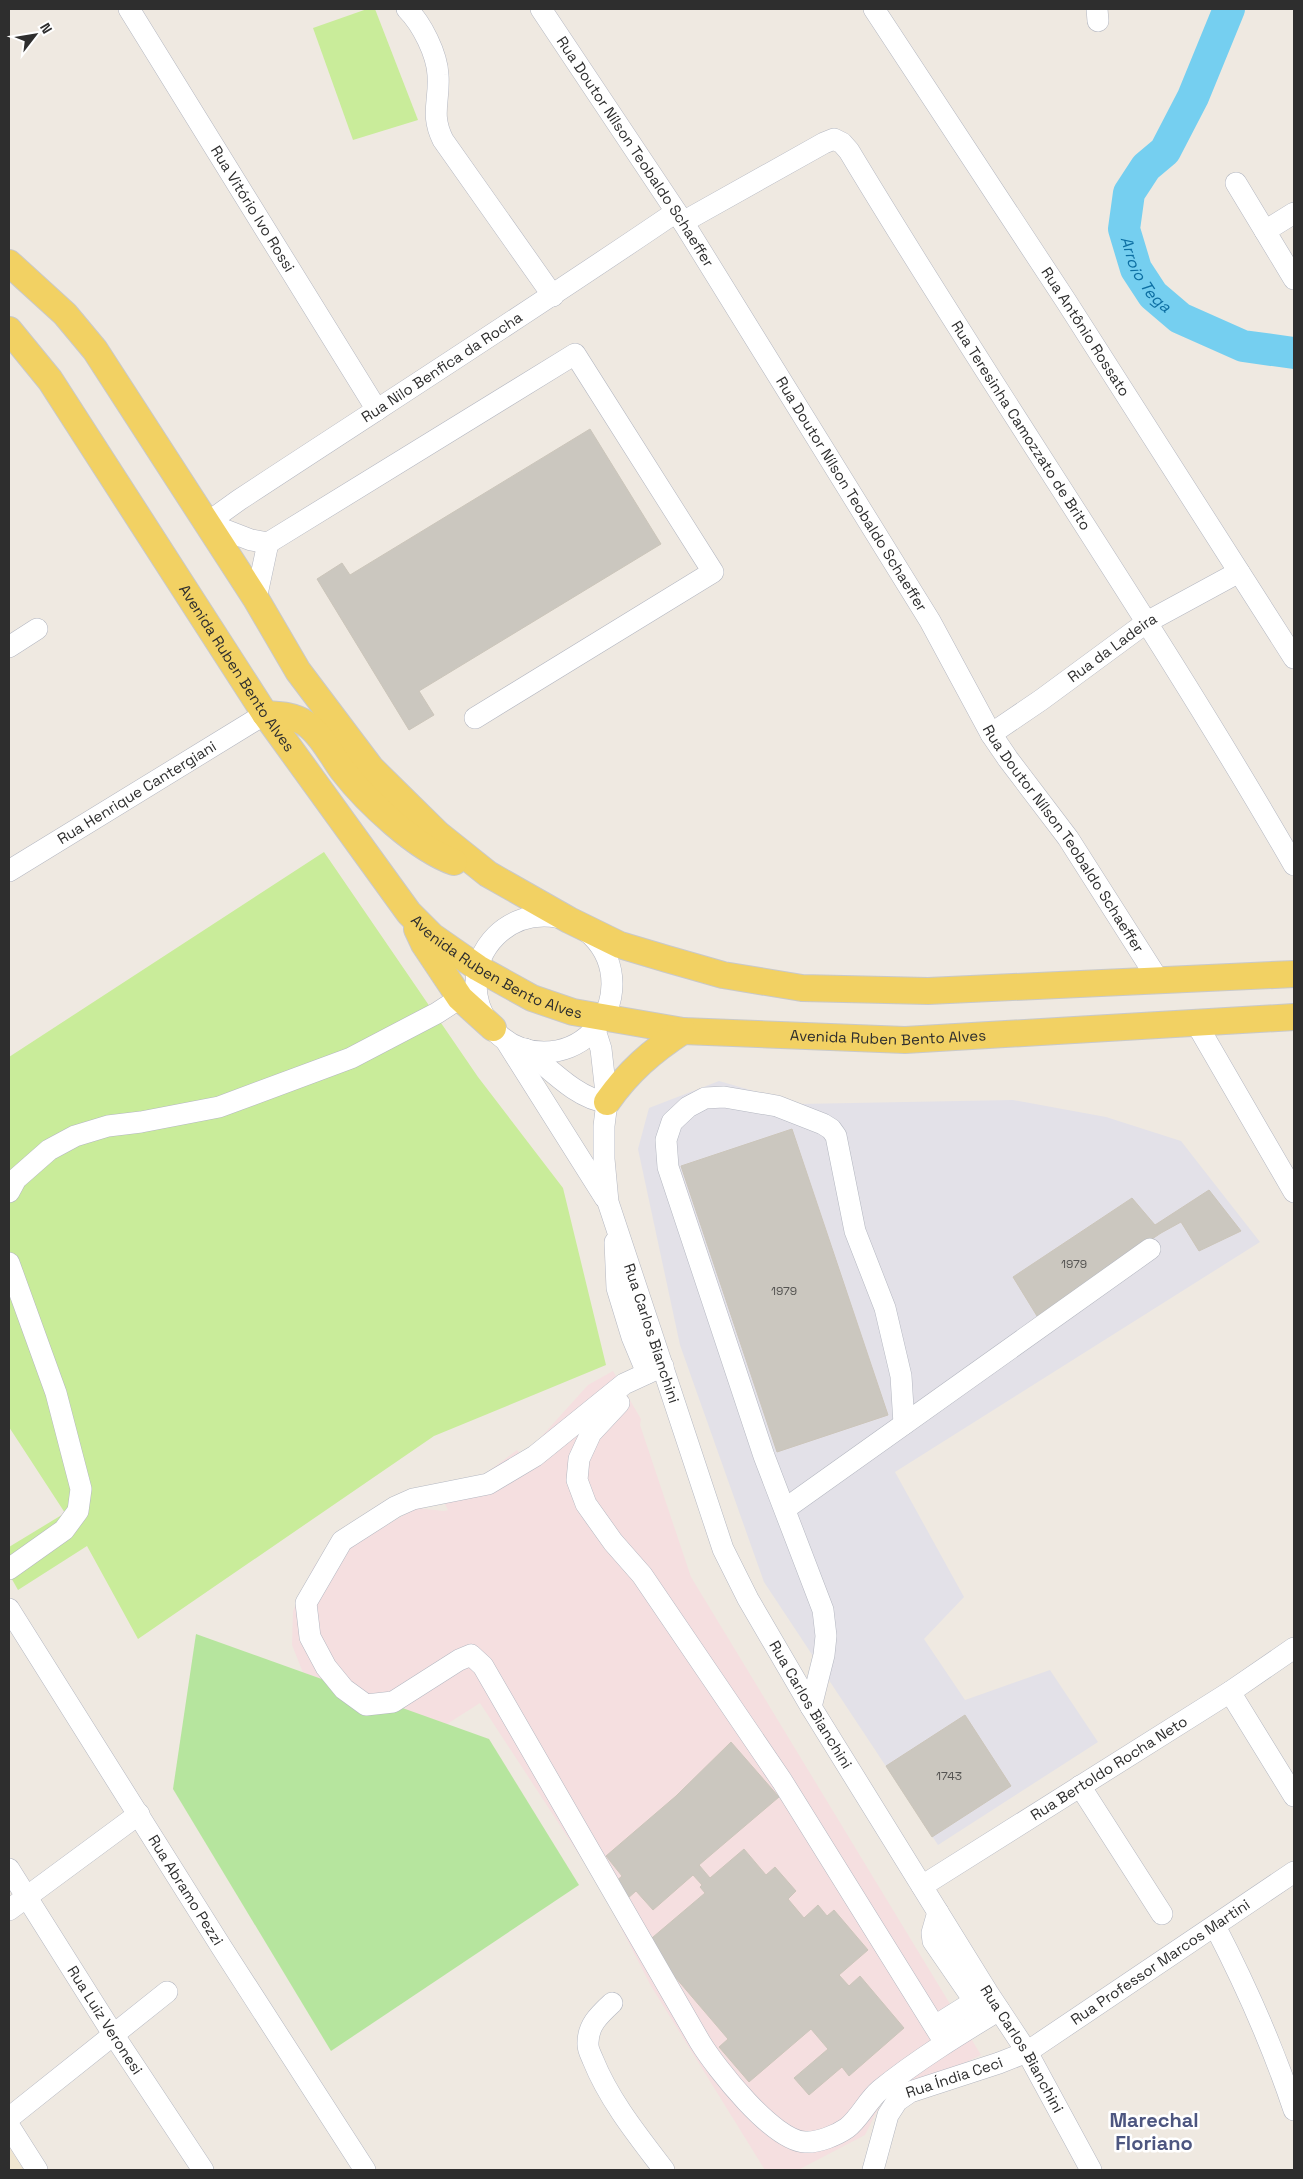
<svg xmlns="http://www.w3.org/2000/svg" width="1303" height="2179" viewBox="0 0 1303 2179" font-family="'Space Grotesk',sans-serif">
	<style>
		.industrial { fill: #e3e1e8 }
		.education { fill: #f0e6d1 }
		.medical { fill: #f5dfe0 }
		.green { fill: #b6e59e }
		.pitch { fill: #c9ec9a }
		.lines { fill: none; stroke-linecap: round; stroke-linejoin: round }
		.river { stroke: #75cff0; stroke-width: 32 }
		.building { fill: #cbc7bf; stroke: #cbc5ba }
		.minor-casing { stroke: #b4b7c1; stroke-width: 22 }
		.major-casing { stroke: #c9c9c9; stroke-width: 28 }
		.minor { stroke: #fff; stroke-width: 21 }
		.major { stroke: #f2d163; stroke-width: 26 }
		.labels { text-anchor: middle; stroke-width: 5; stroke-linejoin: round; paint-order: stroke }
		.number-label { font-size: 12px; fill: #555452 }
		.street-label { font-size: 15px; fill: #2e2e2e; stroke: #fff }
		.water-label { font-size: 16px; font-style: italic; fill: #0d6fa3; stroke: #fff }
		.district-label { font-size: 20px; font-weight: bold; fill: #4d5680; stroke: #fff }
	</style>
	<rect width="100%" height="100%" fill="#efe9e1"/>
	<polygon class="industrial" points="719,1081 799,1104 1013,1100 1106,1117 1181,1141 1260,1242 895,1472 964,1597 924,1639 965,1700 1050,1670 1098,1742 938,1845 764,1582 680,1345 638,1149 649,1108"/>
	<polygon class="education" points="9,2146 24,2170 9,2170"/>
	<polygon class="medical" points="613,1371 641,1419 640,1425 691,1577 981,2055 881,2103 865,2135 798,2170 765,2170 651,1986 599,1885 480,1703 422,1740 308,1685 292,1645 293,1611 314,1566 332,1546 339,1553 416,1508 444,1511 448,1510 445,1504 517,1450 523,1457 588,1385"/>
	<polygon class="green" points="196,1634 489,1739 579,1885 331,2051 173,1789"/>
	<g class="pitch">
		<polygon points="367,9 375,9 418,120 353,140 313,28"/>
		<polygon points="324,852 478,1077 563,1188 606,1365 434,1436 138,1639 87,1546 18,1590 9,1574 9,1547 65,1513 9,1427 9,1057"/>
	</g>
	<g class="lines">
		<path class="river" id="s1" d="M1229 9 1193 97 1165 151 1146 167 1129 193 1124 229 1136 269 1153 295 1180 318 1243 346 1294 353"/>
	</g>
	<g class="building">
		<polygon points="590,429 661,544 419,691 434,715 409,730 317,579 342,563 350,575"/>
		<polygon points="792,1129 888,1415 777,1452 681,1166"/>
		<polygon points="1209,1190 1241,1231 1199,1251 1181,1222 1161,1233 1037,1316 1013,1277 1132,1198 1155,1225"/>
		<polygon points="965,1715 1011,1786 932,1837 886,1766"/>
		<polygon points="731,1742 779,1797 699,1865 710,1878 744,1849 766,1875 775,1867 796,1891 788,1899 804,1918 818,1905 827,1916 834,1910 868,1950 839,1975 849,1986 860,1976 904,2028 849,2076 842,2067 809,2095 794,2078 828,2049 811,2029 749,2082 719,2047 728,2039 646,1943 705,1893 700,1887 702,1885 693,1875 653,1910 636,1891 627,1899 614,1883 622,1876 606,1856 676,1796"/>
	</g>
	<g class="lines">
		<defs>
			<g id="minor">
				<path id="s2" d="M129 9 377 410"/>
				<path d="M407 9C422 24 437 54 438 75 440 101 430 114 443 140L553 296"/>
				<path id="s3" d="M541 9 683 222 930 621 991 734 1008 759 1068 838 1159 981"/>
				<path id="s4" d="M874 9 1066 301 1294 658"/>
				<polyline points="1097,9 1098,21"/>
				<polyline points="1236,183 1294,279"/>
				<path id="s5" d="M683 222 824 143 834 139 842 143 849 151C993 391 1154 622 1294 865"/>
				<polyline points="1265,231 1294,213"/>
				<polyline points="256,599 268,543"/>
				<polyline points="9,647 37,629"/>
				<path id="s6" d="M475 718 713 572 575 354 268 543 251 540 207 523 239 500C385 404 532 310 676 212"/>
				<path id="s7" d="M991 734 1041 700 1147 622 1239 572"/>
				<path id="s8" d="M9 871 265 714"/>
				<circle cx="544" cy="984" r="68"/>
				<polyline points="1196,1023 1294,1192"/>
				<path id="s9" d="M595 1030 601 1049 607 1102 604 1126V1159L608 1202 723 1549 748 1599 811 1707 988 1993 1027 2052 1091 2170"/>
				<polyline points="506,1041 605,1198"/>
				<path d="M525 1049C548 1067 578 1100 607 1102"/>
				<polyline points="9,1192 16,1179 49,1150 75,1136 108,1126 141,1122 219,1107 351,1058 437,1013 460,998"/>
				<polyline points="615,1242 617,1288 632,1337 647,1373"/>
				<polyline points="9,1263 56,1393 81,1489 78,1511 64,1530 9,1569"/>
				<path d="M663 1366 624 1384 535 1456 488 1484 413 1499 395 1507 342 1541 306 1603 310 1637 326 1667 344 1689 366 1705 393 1702 459 1660 471 1655 483 1666 700 2042C716 2068 773 2141 805 2142 818 2143 837 2135 847 2128 860 2118 867 2101 880 2090 917 2060 958 2035 999 2010"/>
				<polyline points="619,1403 591,1433 579,1459 577,1480 586,1504 613,1542 642,1575 782,1781 945,2043"/>
				<polyline points="785,1509 1150,1249"/>
				<path id="s10" d="M9 1609 222 1948 365 2170"/>
				<polyline points="1230,1692 1294,1796"/>
				<polyline points="811,1707 824,1655 826,1636 823,1610 764,1456 668,1167 666,1140 672,1122 688,1107 705,1098 724,1097 777,1106 823,1124 831,1129 836,1136 855,1231 885,1308 901,1376 904,1424"/>
				<polyline points="1080,1786 1162,1914"/>
				<path id="s11" d="M9 1869 113 2034 203 2170"/>
				<path id="s12" d="M922 1886 1230 1692 1294 1648"/>
				<polyline points="9,1910 139,1814"/>
				<polyline points="938,1912 932,1933 933,1941 975,2002"/>
				<path d="M1215 1926C1245 1984 1273 2047 1294 2110"/>
				<path d="M612 2003C599 2015 587 2026 588 2045 588 2050 591 2055 593 2060 609 2100 638 2136 664 2170"/>
				<polyline points="935,2026 986,1994"/>
				<polyline points="9,2118 167,1992"/>
				<polyline points="9,2126 37,2170"/>
				<path id="s13" d="M873 2170 888 2115 897 2101 910 2092 999 2063 1027 2052 1294 1872"/>
			</g>
			<g id="major">
				<polyline points="9,263 65,314 95,350 256,599 298,671 371,768 438,834 488,874 569,920 620,945 667,959 723,975 802,988 928,991 1294,974"/>
				<path id="s14" d="M9 330 50 380 265 714 409 913 432 936 478 968 532 998 573 1012 683 1031 905 1040 1294 1017"/>
				<path d="M265 714C280 715 293 715 305 723 321 734 332 756 343 771 367 802 417 849 454 862"/>
				<polyline points="417,929 424,944 460,998 493,1028"/>
				<path d="M607 1102C628 1072 652 1051 683 1031"/>
			</g>
		</defs>
		<use href="#minor" class="minor-casing"/>
		<use href="#major" class="major-casing"/>
		<use href="#minor" class="minor"/>
		<use href="#major" class="major"/>
	</g>
	<g class="labels">
		<g class="number-label">
			<text x="1074" y="1268">1979</text>
			<text x="784" y="1295">1979</text>
			<text x="949" y="1780">1743</text>
		</g>
		<g class="street-label">
			<text dy="5" stroke="none"><textPath href="#s3" startOffset="171">Rua Doutor Nílson Teobaldo Schaeffer</textPath></text>
			<text dy="5" stroke="none"><textPath href="#s2" startOffset="235">Rua Vitório Ivo Rossi</textPath></text>
			<text dy="5" stroke="none"><textPath href="#s4" startOffset="386">Rua Antônio Rossato</textPath></text>
			<text dy="5" stroke="none"><textPath href="#s6" startOffset="1244">Rua Nilo Benfica da Rocha</textPath></text>
			<text dy="5" stroke="none"><textPath href="#s5" startOffset="516">Rua Teresinha Camozzato de Brito</textPath></text>
			<text dy="5" stroke="none"><textPath href="#s3" startOffset="576">Rua Doutor Nílson Teobaldo Schaeffer</textPath></text>
			<text dy="5" stroke="none"><textPath href="#s7" startOffset="149">Rua da Ladeira</textPath></text>
			<text dy="5" stroke="none"><textPath href="#s14" startOffset="408">Avenida Ruben Bento Alves</textPath></text>
			<text dy="5" stroke="none"><textPath href="#s8" startOffset="150">Rua Henrique Cantergiani</textPath></text>
			<text dy="5" stroke="none"><textPath href="#s3" startOffset="981">Rua Doutor Nílson Teobaldo Schaeffer</textPath></text>
			<text dy="5" stroke="none"><textPath href="#s14" startOffset="812">Avenida Ruben Bento Alves</textPath></text>
			<text dy="5" stroke="none"><textPath href="#s14" startOffset="1218">Avenida Ruben Bento Alves</textPath></text>
			<text dy="5" stroke="none"><textPath href="#s9" startOffset="312">Rua Carlos Bianchini</textPath></text>
			<text dy="5" stroke="none"><textPath href="#s9" startOffset="718">Rua Carlos Bianchini</textPath></text>
			<text dy="5" stroke="none"><textPath href="#s12" startOffset="221">Rua Bertoldo Rocha Neto</textPath></text>
			<text dy="5" stroke="none"><textPath href="#s10" startOffset="332">Rua Abramo Pezzi</textPath></text>
			<text dy="5" stroke="none"><textPath href="#s13" startOffset="374">Rua Professor Marcos Martini</textPath></text>
			<text dy="5" stroke="none"><textPath href="#s11" startOffset="179">Rua Luiz Veronesi</textPath></text>
			<text dy="5" stroke="none"><textPath href="#s9" startOffset="1122">Rua Carlos Bianchini</textPath></text>
			<text dy="5" stroke="none"><textPath href="#s13" startOffset="136">Rua Índia Ceci</textPath></text>
		</g>
		<g class="water-label">
			<text dy="6" stroke="none"><textPath href="#s1" startOffset="299">Arroio Tega</textPath></text>
		</g>
		<g class="district-label">
			<text x="1154" y="2127">Marechal<tspan x="1154" dy="23">Floriano</tspan></text>
		</g>
	</g>
	<rect width="1303" height="2179" fill="none" stroke="#2e2e2e" stroke-width="20"/>
	<g transform="translate(35 35) rotate(59)" stroke="#ffffff" stroke-width="4" paint-order="stroke">
	<path d="M0-4L9 19L0 12L-9 19Z" fill="#2e2e2e"/>
	<text y="-8" font-size="14" font-weight="bold" text-anchor="middle" fill="#2e2e2e">N</text>
	</g>
</svg>
